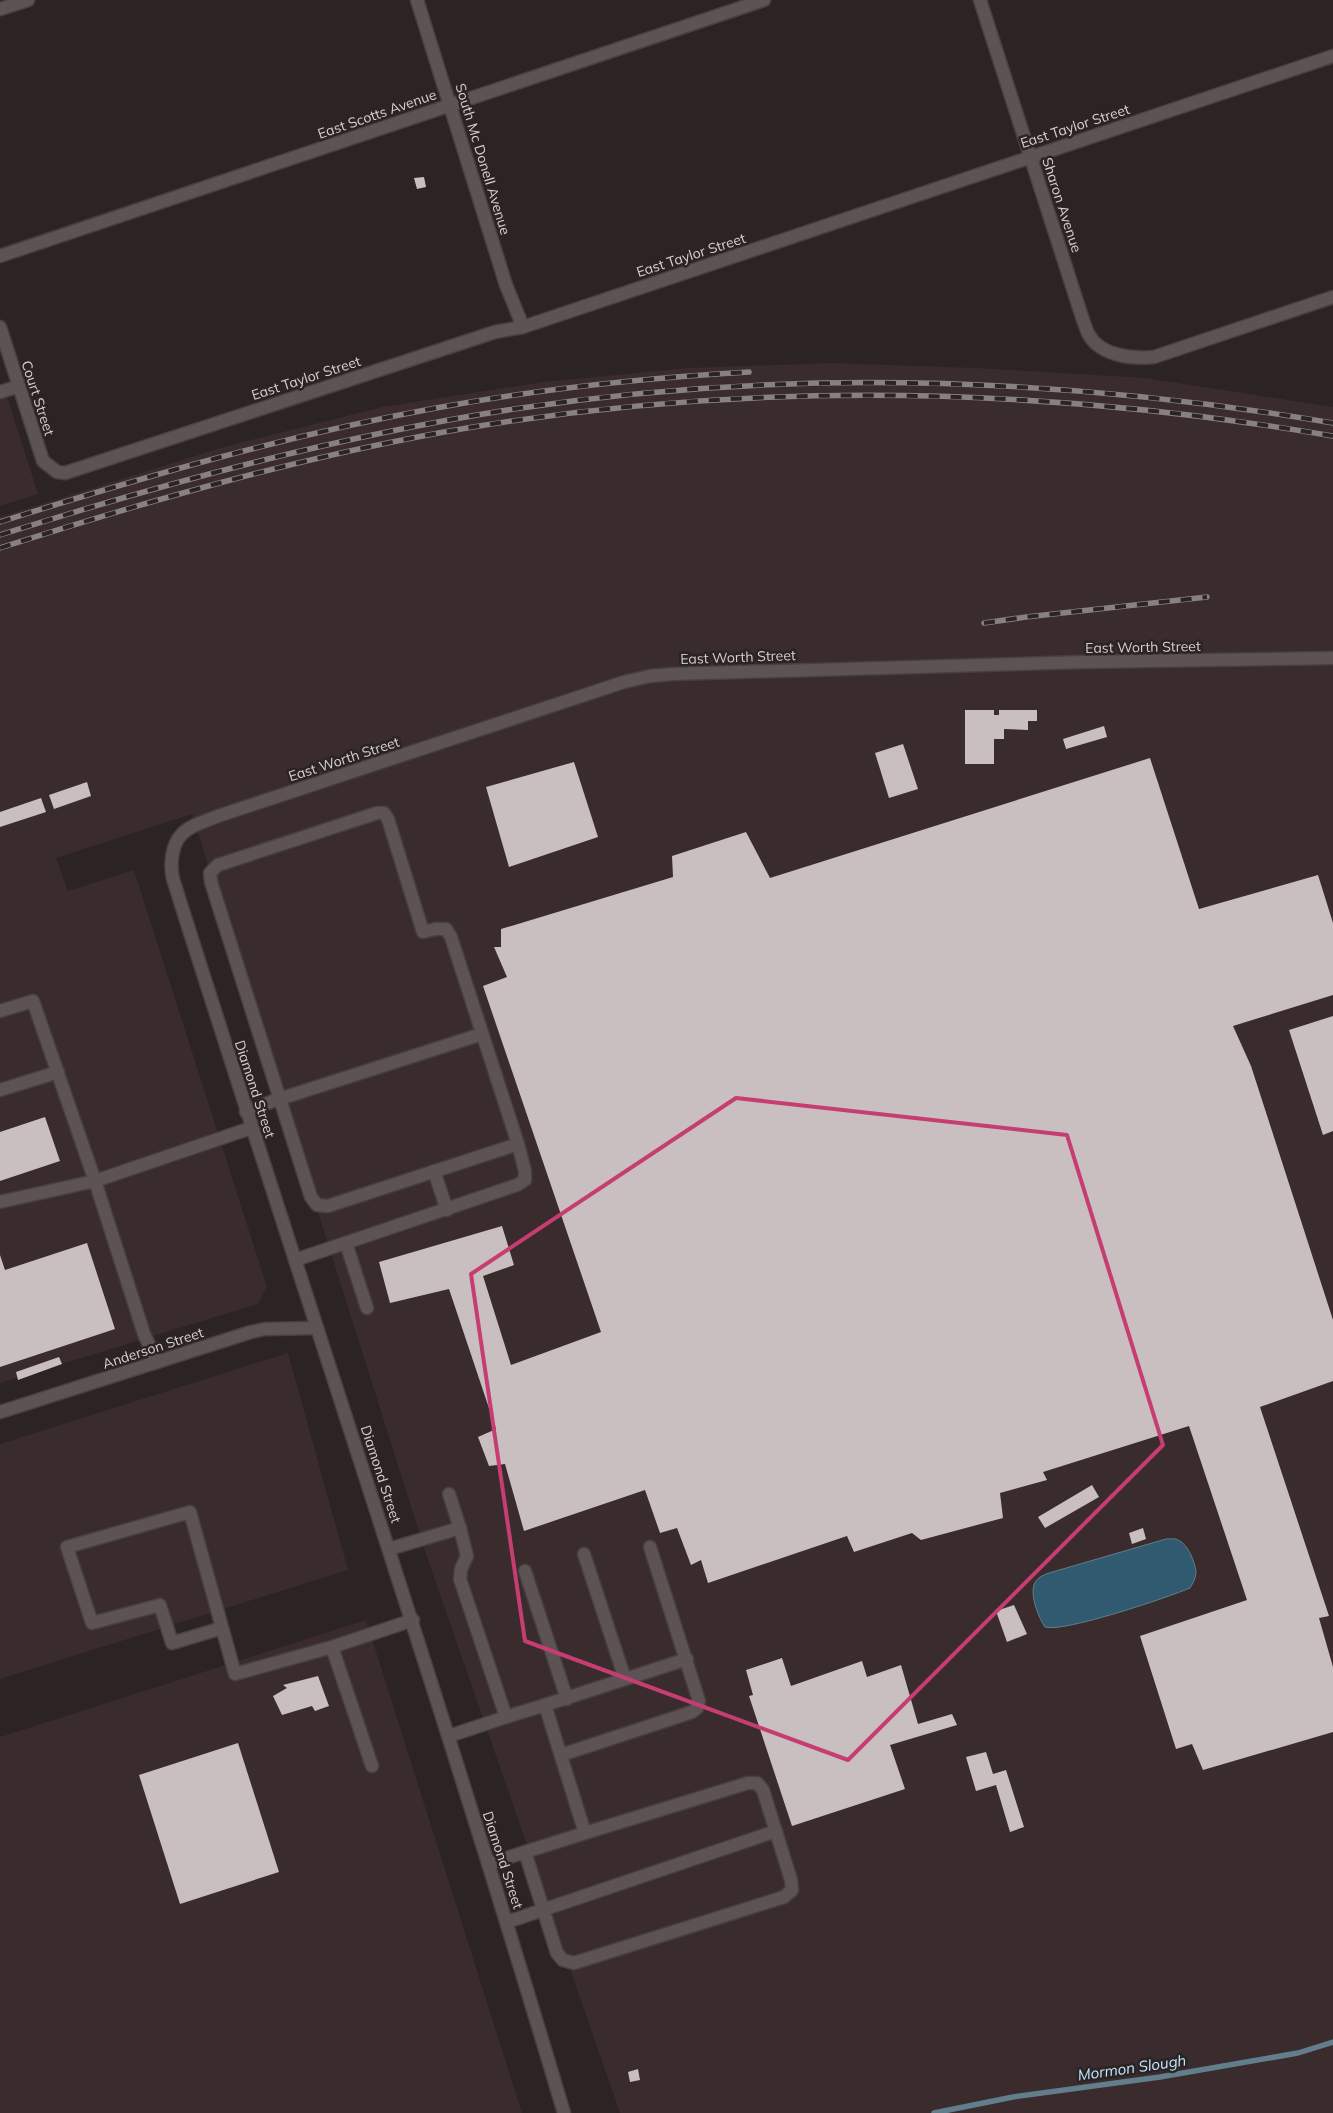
<svg xmlns="http://www.w3.org/2000/svg" width="1333" height="2113" viewBox="0 0 1333 2113" font-family="Mulish,sans-serif">
	<style>
		.built { fill: #3a2b2c }
		.water { fill: #305a6f; stroke: #627d8c }
		.lines { fill: none; stroke-linecap: round; stroke-linejoin: round }
		.stream { stroke: #627d8c; stroke-width: 5.5 }
		.building { fill: #cabfc0 }
		.minor-casing { stroke: #464040; stroke-width: 15 }
		.minor { stroke: #5d5354; stroke-width: 12 }
		.rail-casing { stroke: #888182; stroke-width: 5.5 }
		.rail { stroke: #2c2324; stroke-width: 4; stroke-dasharray: 11; stroke-linecap: butt }
		.marked { fill: none; stroke: #c63d72; stroke-width: 4; stroke-linejoin: round }
		.labels { text-anchor: middle; stroke-width: 5; stroke-linejoin: round; paint-order: stroke }
		.street-label { font-size: 14px; fill: #d6d0d0; stroke: #2c2324 }
		.water-label { font-size: 15px; font-style: italic; fill: #bfe8ff; stroke: #2c2324 }
	</style>
	<rect width="100%" height="100%" fill="#2c2324"/>
	<g class="built">
		<polygon points="831,363 976,368 1145,378 1333,407 1333,2113 620,2113 427,1557 192,814 56,858 68,891 134,870 267,1287 258,1304 0,1383 0,517 227,446 382,407 543,382 688,368"/>
		<polygon points="7,397 38,494 0,506 0,399"/>
		<polygon points="288,1353 348,1570 0,1679 0,1444"/>
		<polygon points="366,1620 522,2113 0,2113 0,1737"/>
	</g>
	<path class="water" d="M1166 1539C1170 1539 1175 1538 1178 1540 1188 1544 1195 1562 1196 1572 1196 1578 1193 1583 1190 1588 1169 1597 1063 1633 1045 1627 1039 1618 1030 1597 1034 1585 1036 1578 1043 1575 1049 1573Z"/>
	<g class="lines">
		<polyline class="stream" points="934,2113 1013,2097 1160,2077 1298,2053 1333,2042"/>
	</g>
	<g class="building">
		<polygon points="424,177 426,187 417,189 414,178"/>
		<polygon points="965,710 994,710 994,715 999,715 999,710 1037,710 1037,721 1028,721 1028,730 1004,729 1004,739 994,739 994,764 965,764"/>
		<polygon points="1104,726 1107,737 1066,749 1063,739"/>
		<polygon points="903,744 918,789 889,798 875,753"/>
		<polygon points="1150,758 1199,909 1318,875 1333,923 1333,995 1233,1026 1251,1066 1333,1320 1333,1381 1260,1407 1329,1616 1319,1618 1333,1667 1333,1732 1203,1770 1192,1744 1176,1749 1140,1636 1247,1600 1189,1426 1043,1472 1047,1480 1000,1493 1003,1518 921,1540 912,1533 854,1552 847,1536 708,1583 701,1560 691,1565 677,1528 660,1533 645,1490 524,1531 505,1464 489,1466 478,1437 496,1429 449,1289 390,1303 379,1262 502,1226 514,1265 483,1276 511,1365 601,1332 483,986 507,977 494,947 501,947 501,929 673,877 672,856 746,832 770,878"/>
		<polygon points="574,762 598,837 509,867 486,787"/>
		<polygon points="87,782 91,796 54,809 49,795"/>
		<polygon points="41,798 46,812 0,827 0,812"/>
		<polygon points="1333,1016 1333,1131 1323,1135 1289,1030"/>
		<polygon points="45,1117 60,1161 0,1181 0,1132"/>
		<polygon points="87,1243 115,1329 0,1367 0,1255 5,1270"/>
		<polygon points="59,1357 62,1364 18,1380 16,1372"/>
		<polygon points="1092,1485 1099,1497 1045,1528 1038,1517"/>
		<polygon points="1143,1528 1146,1539 1132,1544 1129,1533"/>
		<polygon points="1014,1605 1027,1634 1007,1642 996,1611"/>
		<polygon points="782,1658 791,1686 862,1661 867,1677 901,1665 918,1724 952,1714 957,1725 890,1745 905,1789 792,1826 749,1696 753,1695 746,1670"/>
		<polygon points="318,1676 329,1706 315,1711 312,1706 282,1715 273,1696 287,1688 283,1685"/>
		<polygon points="238,1743 279,1872 180,1904 139,1775"/>
		<polygon points="986,1752 993,1774 1006,1770 1024,1827 1010,1832 996,1785 976,1791 966,1757"/>
		<polygon points="638,2069 640,2080 630,2082 628,2072"/>
	</g>
	<g class="lines">
		<defs>
			<g id="minor">
				<polyline points="417,0 506,285 523,327"/>
				<path d="M980 0 1083 320C1085 325 1086 330 1089 335 1101 356 1132 359 1154 357L1333 297"/>
				<polyline points="0,9 28,0"/>
				<polyline points="0,256 764,0"/>
				<polyline points="0,327 43,461 57,472 65,473 495,332 523,327 1333,56"/>
				<polyline points="0,392 19,386"/>
				<polyline points="0,1011 33,1001 95,1181 0,1202"/>
				<polyline points="0,1090 58,1072"/>
				<polyline points="246,1112 273,1101 482,1034"/>
				<polyline points="434,1171 447,1210"/>
				<polyline points="346,1243 367,1308"/>
				<polyline points="295,1260 517,1185 525,1180 525,1171 518,1144 451,937 446,929 435,929 423,932 388,819 384,813 377,813 218,865 210,873 211,882 311,1197 317,1205 328,1206 518,1144"/>
				<polyline points="157,1362 144,1334 95,1181 251,1128"/>
				<polyline points="0,1412 251,1332 265,1329 317,1328"/>
				<polyline points="449,1494 460,1528"/>
				<polyline points="389,1549 460,1528 467,1556 461,1569 460,1579 506,1717 545,1705 585,1833 525,1852 557,1953 563,1960 574,1963 784,1897 792,1890 791,1880 763,1790 757,1783 748,1783 585,1833"/>
				<polyline points="584,1554 625,1679"/>
				<polyline points="525,1571 567,1699"/>
				<polyline points="222,1628 172,1643 160,1605 92,1623 67,1547 190,1512 235,1674 332,1647 413,1620"/>
				<polyline points="332,1647 372,1766"/>
				<polyline points="545,1705 687,1659"/>
				<polyline points="449,1736 506,1717"/>
				<polyline points="561,1755 692,1712 697,1708 699,1701 650,1547"/>
				<polyline points="489,1864 525,1852"/>
				<polyline points="507,1922 776,1831"/>
				<path d="M564 2113C441 1699 303 1291 173 879 170 866 171 845 182 834 190 825 207 821 218 816L624 682 650 676 673 674 1083 662 1333 658"/>
			</g>
		</defs>
		<use href="#minor" class="minor-casing"/>
		<use href="#minor" class="minor"/>
		<defs>
			<g id="rail">
				<path d="M0 522C143 477 288 435 436 408 539 389 644 378 749 372"/>
				<path d="M0 535C169 482 339 436 514 409 785 368 1063 377 1333 423"/>
				<path d="M0 548C154 499 308 455 467 428 755 380 1046 387 1333 436"/>
				<polyline points="984,623 1026,617 1207,597"/>
			</g>
		</defs>
		<use href="#rail" class="rail-casing"/>
		<use href="#rail" class="rail"/>
	</g>
	<path class="marked" d="M736 1098 1067 1135 1163 1445 848 1760 525 1641 471 1274Z"/>
	<g class="labels">
		<g class="street-label">
			<text transform="translate(377 114) rotate(-19)" y="5">East Scotts Avenue</text>
			<text transform="translate(1075 126) rotate(-18)" y="5">East Taylor Street</text>
			<text transform="translate(483 159) rotate(73)" y="5">South Mc Donell Avenue</text>
			<text transform="translate(1062 205) rotate(72)" y="5">Sharon Avenue</text>
			<text transform="translate(691 255) rotate(-18)" y="5">East Taylor Street</text>
			<text transform="translate(306 378) rotate(-18)" y="5">East Taylor Street</text>
			<text transform="translate(38 398) rotate(72)" y="5">Court Street</text>
			<text transform="translate(1143 647) rotate(-1)" y="5">East Worth Street</text>
			<text transform="translate(738 657) rotate(-2)" y="5">East Worth Street</text>
			<text transform="translate(344 759) rotate(-18)" y="5">East Worth Street</text>
			<text transform="translate(255 1089) rotate(72)" y="5">Diamond Street</text>
			<text transform="translate(153 1348) rotate(-18)" y="5">Anderson Street</text>
			<text transform="translate(381 1474) rotate(72)" y="5">Diamond Street</text>
			<text transform="translate(503 1860) rotate(72)" y="5">Diamond Street</text>
		</g>
		<g class="water-label">
			<text transform="translate(1132 2068) rotate(-8)" y="5">Mormon Slough</text>
		</g>
	</g>
</svg>
